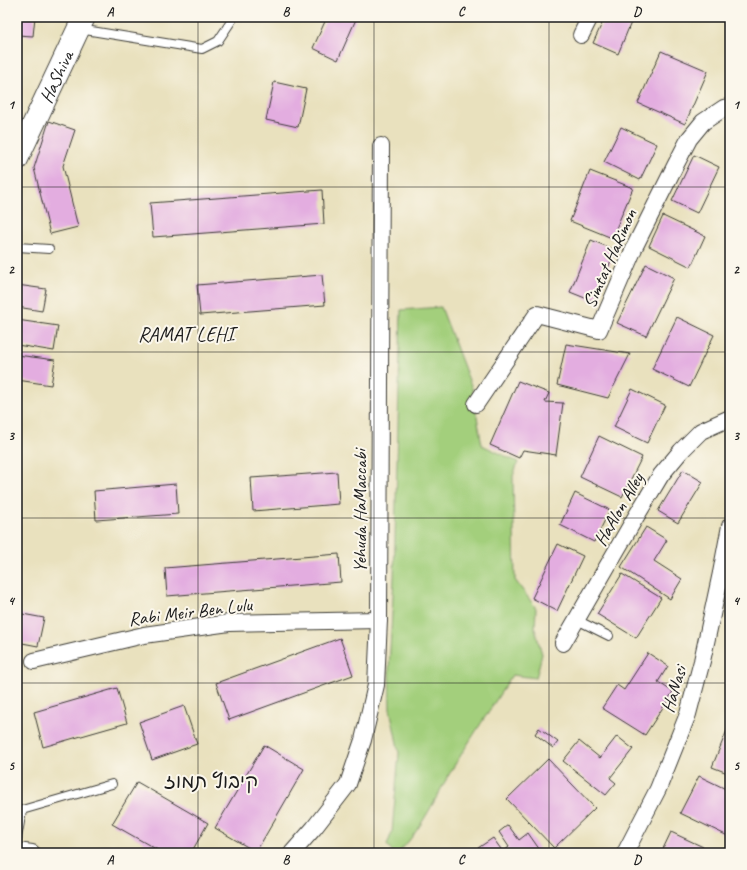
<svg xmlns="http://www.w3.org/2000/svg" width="747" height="870" viewBox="0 0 747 870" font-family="Caveat,'Playpen Sans Hebrew',sans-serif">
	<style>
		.green { fill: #a3cf7c; stroke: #60764c }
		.building { fill: #e3ade0 }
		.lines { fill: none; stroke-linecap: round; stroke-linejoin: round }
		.service-casing { stroke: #3b3a34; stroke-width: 10 }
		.minor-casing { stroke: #3b3a34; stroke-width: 18 }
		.secondary-casing { stroke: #3b3a34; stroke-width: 24 }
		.service { stroke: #fff; stroke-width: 8 }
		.minor { stroke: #fff; stroke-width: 16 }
		.secondary { stroke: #fff; stroke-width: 22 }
		.grid { fill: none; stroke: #1c1c1c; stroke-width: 1; stroke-opacity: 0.55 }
		.labels { text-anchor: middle; stroke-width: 4; stroke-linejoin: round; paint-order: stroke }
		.street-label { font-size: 19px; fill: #1c1c1c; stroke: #fbf7ec }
		.neighbourhood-label { font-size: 20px; fill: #1c1c1c; stroke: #fbf7ec }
		.neatline { fill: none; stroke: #1c1c1c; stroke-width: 1.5 }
		.grid-label { font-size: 13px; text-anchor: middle; font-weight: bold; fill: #1c1c1c }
	</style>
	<rect width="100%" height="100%" fill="#fbf7ec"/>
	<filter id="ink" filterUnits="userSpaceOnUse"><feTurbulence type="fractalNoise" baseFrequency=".025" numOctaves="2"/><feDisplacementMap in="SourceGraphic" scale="8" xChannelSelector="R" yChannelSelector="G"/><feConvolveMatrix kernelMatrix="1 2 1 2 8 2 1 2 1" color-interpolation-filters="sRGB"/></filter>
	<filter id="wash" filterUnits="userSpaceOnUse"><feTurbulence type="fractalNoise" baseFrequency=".012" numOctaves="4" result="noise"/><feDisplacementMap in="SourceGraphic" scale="16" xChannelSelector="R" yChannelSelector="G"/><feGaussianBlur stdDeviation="0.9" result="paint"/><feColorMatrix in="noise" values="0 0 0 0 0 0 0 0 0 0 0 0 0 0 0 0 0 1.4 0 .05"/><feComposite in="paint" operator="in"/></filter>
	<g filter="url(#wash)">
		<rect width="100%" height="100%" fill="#e9e1be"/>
		<path class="green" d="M441 307 472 388 482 445 518 462 513 476 515 580 536 608 535 629 542 654 536 678 512 675C492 707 471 738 451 771 436 797 420 832 398 853H393L387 845 392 832 399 753 390 709 389 668 394 577 401 310Z"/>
		<g id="blocks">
			<g class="building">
				<polygon points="17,17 35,17 33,36 17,35"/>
				<polygon points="327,17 357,17 338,60 313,48"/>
				<polygon points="605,17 626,17 632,20 618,54 593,43"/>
				<polygon points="661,51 708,71 685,124 638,103"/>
				<polygon points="274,82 306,89 298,127 266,120"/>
				<polygon points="49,121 75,130 63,166 78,227 50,234 34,168"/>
				<polygon points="621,127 657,144 640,180 604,162"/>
				<polygon points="694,155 719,167 697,213 672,201"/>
				<polygon points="590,171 633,188 612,238 570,221"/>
				<polygon points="322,190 324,224 153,237 150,203"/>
				<polygon points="663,216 705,236 691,267 649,246"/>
				<polygon points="591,240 615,250 595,302 570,292"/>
				<polygon points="646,264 674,278 646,336 617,323"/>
				<polygon points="322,275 325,305 200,315 197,285"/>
				<polygon points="17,285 46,289 42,311 17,307"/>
				<polygon points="677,317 714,335 689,387 652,369"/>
				<polygon points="17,320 58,326 54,351 17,345"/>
				<polygon points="566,344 630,354 608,398 557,385"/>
				<polygon points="17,355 55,360 51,385 17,380"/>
				<polygon points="518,381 549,393 545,402 563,403 556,455 523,450 519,458 490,445"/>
				<polygon points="632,389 665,405 647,443 614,427"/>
				<polygon points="599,436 642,457 622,497 580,477"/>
				<polygon points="683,470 703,482 678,523 658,511"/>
				<polygon points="337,472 339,504 253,511 251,478"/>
				<polygon points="176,484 178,514 96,520 94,491"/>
				<polygon points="575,493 610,510 594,542 560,525"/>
				<polygon points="646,527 667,540 654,561 682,579 670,599 621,567"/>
				<polygon points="558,544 583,556 557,611 532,598"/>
				<polygon points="339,554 341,582 167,596 165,568"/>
				<polygon points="622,574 661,598 636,638 597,614"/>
				<polygon points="17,613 44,618 38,646 17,642"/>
				<polygon points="340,638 353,675 229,720 216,683"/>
				<polygon points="648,653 668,666 658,682 673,692 645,735 602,708 617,685 624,690"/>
				<polygon points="117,688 127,723 43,747 34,712"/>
				<polygon points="184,706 197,744 152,760 139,722"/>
				<polygon points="730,723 730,774 712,767"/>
				<polygon points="539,728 558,742 553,748 535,734"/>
				<polygon points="617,736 633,749 610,778 616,783 606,795 563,761 579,741 600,758"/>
				<polygon points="264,745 304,769 256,852 215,828"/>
				<polygon points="548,759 595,808 554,848 507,799"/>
				<polygon points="699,776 730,791 730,837 680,813"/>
				<polygon points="137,782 208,823 191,853 163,853 112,824"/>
				<polygon points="508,825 519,840 528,833 542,853 482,853 478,848 493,838 503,852 509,847 499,832"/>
				<polygon points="671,832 716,853 661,853"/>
			</g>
		</g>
	</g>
	<g filter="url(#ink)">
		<use href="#blocks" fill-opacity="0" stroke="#3b3a34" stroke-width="1"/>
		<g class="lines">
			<defs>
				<g id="service">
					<polyline points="79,29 202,49 218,41 232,20 232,17"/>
					<polyline points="17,247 49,249"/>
					<polyline points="577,620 609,636"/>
					<polyline points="17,839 22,810 112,784"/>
				</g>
				<g id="minor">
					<polyline points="581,35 590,17"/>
					<polyline points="476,404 537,314 599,330 635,246 675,166 689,139 703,122 724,108 730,107"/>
					<polyline points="563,643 634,520 661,475 681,451 701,431 730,418"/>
					<polyline points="34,661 144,635 229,623 379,620"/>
					<polyline points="17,851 32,853"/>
					<polyline points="292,853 314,828 348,784 363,740 376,685 379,620 381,146"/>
					<polyline points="625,853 658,789 688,714 702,661 721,573 730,526"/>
				</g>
				<g id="secondary">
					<path id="s1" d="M17 159 84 17"/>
				</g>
			</defs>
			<use href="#service" class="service-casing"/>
			<use href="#minor" class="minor-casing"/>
			<use href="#secondary" class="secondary-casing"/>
			<use href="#service" class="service"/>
			<use href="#minor" class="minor"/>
			<use href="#secondary" class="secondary"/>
		</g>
	</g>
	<path class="grid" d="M198 17V853M374 17V853M549 17V853M17 187H730M17 352H730M17 518H730M17 683H730"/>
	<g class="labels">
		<g class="street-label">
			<text dy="7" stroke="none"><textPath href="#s1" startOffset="91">HaShiva</textPath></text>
			<text transform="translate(609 258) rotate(-66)" y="7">Simtat HaRimon</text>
			<text transform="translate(618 509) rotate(-60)" y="7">HaAlon Alley</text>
			<text transform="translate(359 511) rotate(-90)" y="7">Yehuda HaMaccabi</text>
			<text transform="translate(190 611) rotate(-7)" y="7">Rabi Meir Ben Lulu</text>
			<text transform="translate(673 689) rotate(-73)" y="7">HaNasi</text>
		</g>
		<g class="neighbourhood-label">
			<text x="186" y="341">RAMAT LEHI</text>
			<text x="211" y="788">קיבוץ תמוז</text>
		</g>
	</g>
	<rect width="747" height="870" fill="none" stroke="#fbf7ec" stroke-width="44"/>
	<rect x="22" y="22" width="703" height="826" class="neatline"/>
	<g class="grid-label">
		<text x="110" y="16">A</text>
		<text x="286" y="16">B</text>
		<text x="461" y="16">C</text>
		<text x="637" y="16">D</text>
		<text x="11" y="109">1</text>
		<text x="736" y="109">1</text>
		<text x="11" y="274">2</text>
		<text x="736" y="274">2</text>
		<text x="11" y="440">3</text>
		<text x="736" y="440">3</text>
		<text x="11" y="605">4</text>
		<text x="736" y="605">4</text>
		<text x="11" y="770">5</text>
		<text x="736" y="770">5</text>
		<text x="110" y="864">A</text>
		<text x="286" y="864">B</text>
		<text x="461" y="864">C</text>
		<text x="637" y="864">D</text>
	</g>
</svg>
